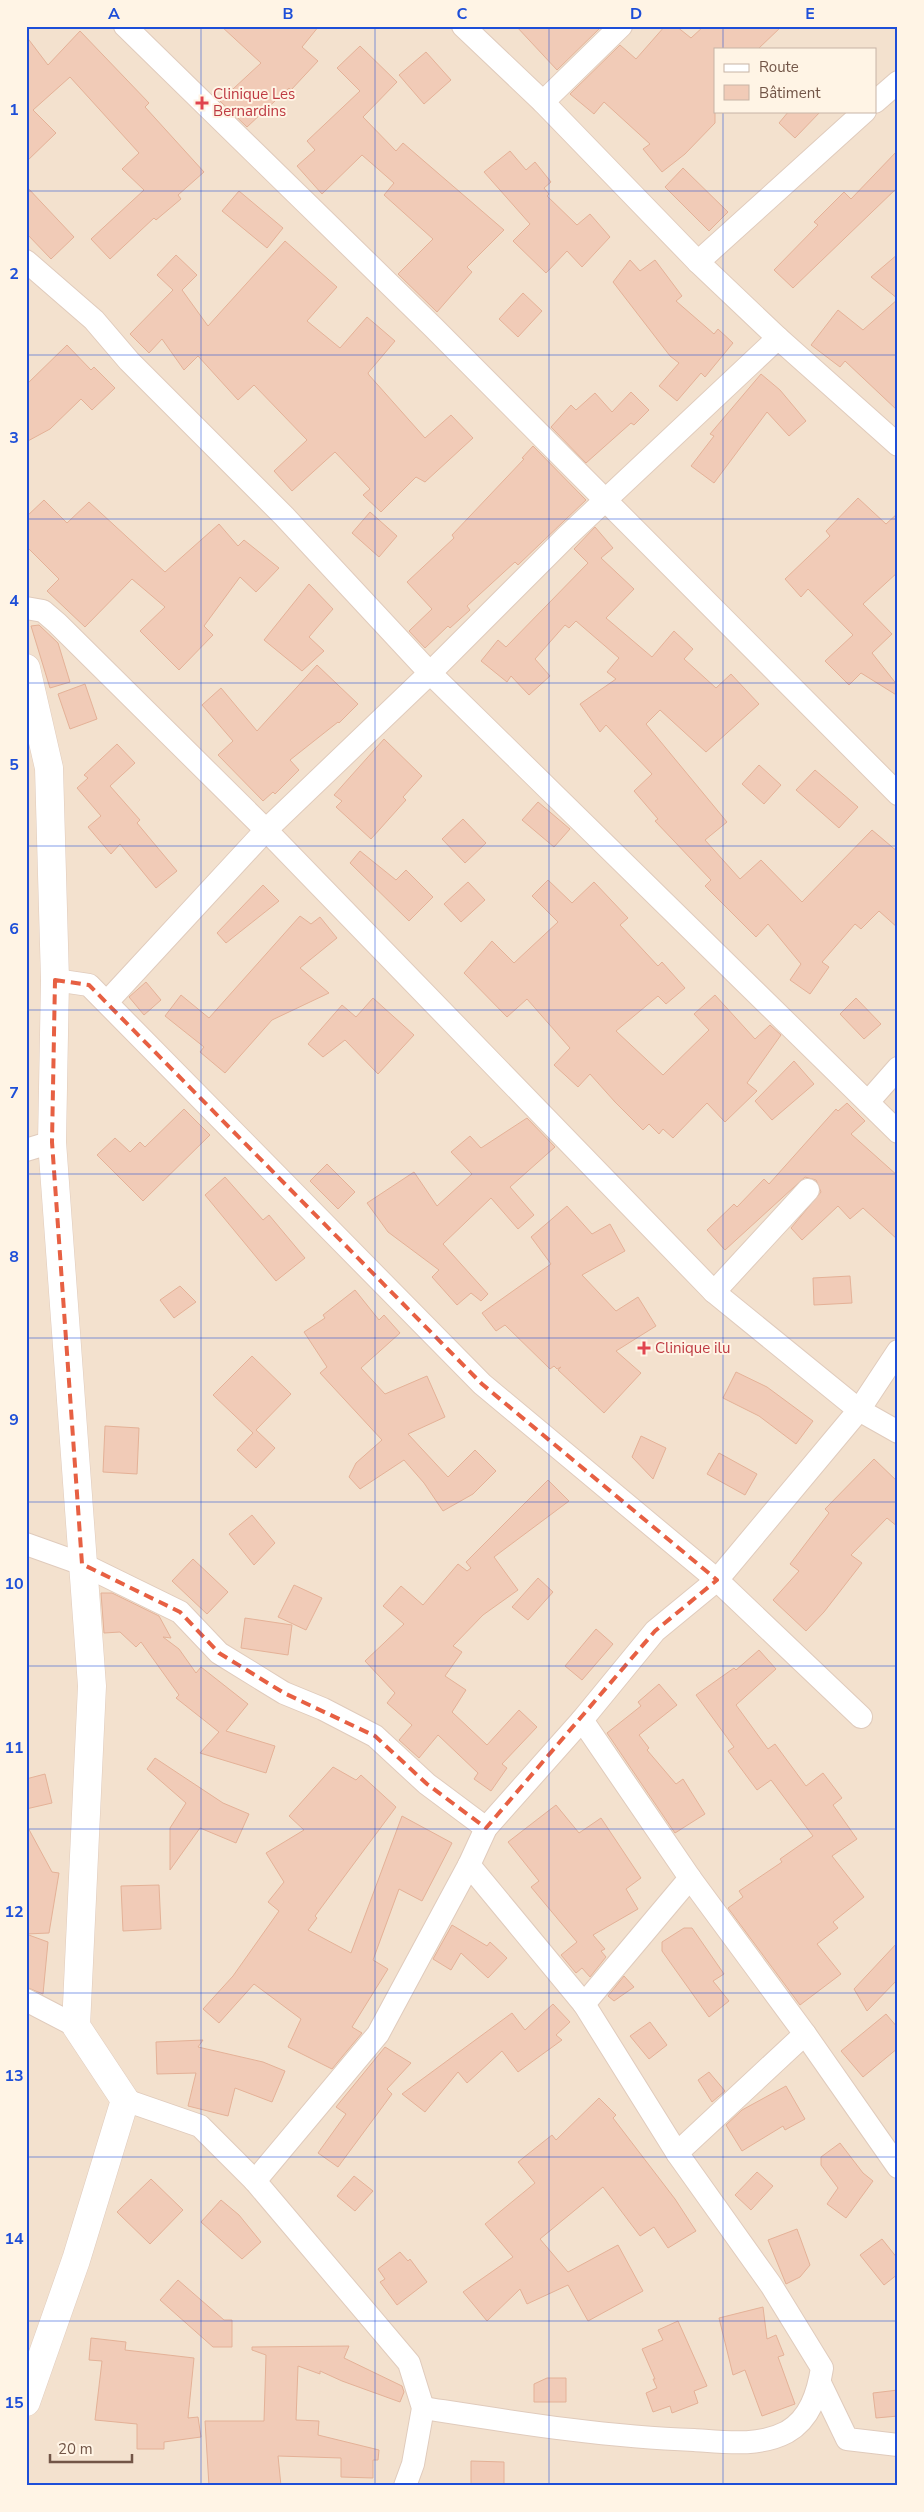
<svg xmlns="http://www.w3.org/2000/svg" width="924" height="2512" viewBox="0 0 924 2512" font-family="'Nunito Sans',sans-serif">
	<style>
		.residential { fill: #f3e1ce; fill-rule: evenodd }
		.building { fill: #f1cbb7; stroke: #e4b197 }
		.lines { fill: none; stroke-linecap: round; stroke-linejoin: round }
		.minor-casing { stroke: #e0cbbc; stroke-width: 24 }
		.tertiary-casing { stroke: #e0cbbc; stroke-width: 29 }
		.minor { stroke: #fff; stroke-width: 22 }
		.tertiary { stroke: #fff; stroke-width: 28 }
		.marked { fill: none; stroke: #e76043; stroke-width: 4; stroke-dasharray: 10 6; stroke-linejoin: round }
		.grid { fill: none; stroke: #1d4ed8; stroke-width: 1; stroke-opacity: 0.55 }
		.health-dot { fill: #e0444e; stroke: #fff4e5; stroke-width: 2 }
		.labels { text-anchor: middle; stroke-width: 4; stroke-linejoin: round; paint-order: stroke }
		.health-label { font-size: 15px; fill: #be3a42; stroke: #fff4e5; text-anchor: start }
		.neatline { fill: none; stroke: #1d4ed8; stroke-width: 2 }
		.grid-label { font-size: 16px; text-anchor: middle; font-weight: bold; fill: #1d4ed8 }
	</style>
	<rect width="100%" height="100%" fill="#fcf0df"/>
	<path class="residential" d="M26 26H898V2486H26ZM715 49H875V111H715Z"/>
	<g class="building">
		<polygon points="221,26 319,26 302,47 318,61 291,90 289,88 247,127 220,101 261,63"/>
		<polygon points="516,26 597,26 600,28 557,70"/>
		<polygon points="665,26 676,26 691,38 704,26 782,26 758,49 715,49 715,123 685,154 662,172 643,149 650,144 604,102 594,114 570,94 620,45 636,59"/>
		<polygon points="80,31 149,103 145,107 204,172 178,195 181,199 156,220 154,218 110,259 91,239 144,190 122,169 139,153 70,77 33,110 56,133 26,162 26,36 48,65"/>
		<polygon points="360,46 397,82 363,117 396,151 403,143 504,230 467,267 472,272 437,312 398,274 433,239 384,195 394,183 362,155 322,194 297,166 315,150 307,141 360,91 337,68"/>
		<polygon points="426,52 451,80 424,104 399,75"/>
		<polygon points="789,111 821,111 795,138 779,123"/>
		<polygon points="898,150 898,187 793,288 774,270 818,225 814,222 844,192 851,199"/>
		<polygon points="510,151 526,170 535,162 551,182 544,188 549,194 547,196 577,225 590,214 610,237 582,267 567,251 546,273 513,241 530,224 484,172"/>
		<polygon points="683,168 728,212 709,231 665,187"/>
		<polygon points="26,186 74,237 51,259 26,233"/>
		<polygon points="239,191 283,228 267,248 222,211"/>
		<polygon points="285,241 337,287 307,321 340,348 367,317 395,341 368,373 369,375 425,438 451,415 473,438 425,482 416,477 381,512 363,495 370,489 335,452 292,491 274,471 307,440 254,385 238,400 198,356 184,370 162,339 149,353 130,334 173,290 157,275 176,255 197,275 182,290 208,326"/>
		<polygon points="898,254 898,299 871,277"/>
		<polygon points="630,260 640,271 655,260 682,296 676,301 714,334 718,329 733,343 705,377 701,373 677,401 659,386 679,363 670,356 613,282"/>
		<polygon points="523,293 542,311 518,337 499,319"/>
		<polygon points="898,299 898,411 845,361 840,367 811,345 838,310 863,330"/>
		<polygon points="67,345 91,370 94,367 115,388 92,410 81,399 50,429 26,442 26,385"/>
		<polygon points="761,374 780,390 806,421 789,436 767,412 714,483 691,466 714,436 710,434"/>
		<polygon points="631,392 649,410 634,425 631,423 586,463 551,427 571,405 576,410 595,393 612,412"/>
		<polygon points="533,446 586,500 518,565 515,562 467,606 470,610 450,628 448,626 425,648 409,631 432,609 407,582 454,538 452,535 524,459 522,458"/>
		<polygon points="858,498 886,524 898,513 898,572 863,604 892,634 872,653 898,686 898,696 861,673 849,685 825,661 853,635 808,589 801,597 785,579 830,536 826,531"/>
		<polygon points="44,500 67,523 89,502 165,572 219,524 238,546 244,540 279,568 256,592 240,577 204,626 213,635 179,670 140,631 165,607 132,579 85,627 47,591 59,579 26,546 26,517"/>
		<polygon points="370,512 397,536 379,557 352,533"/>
		<polygon points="595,527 613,548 601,558 634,589 606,618 652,657 674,631 693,649 684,659 716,688 731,674 759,704 706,752 660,710 646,724 727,822 705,840 740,879 761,860 802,902 872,830 898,852 898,928 879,911 861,929 855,924 822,962 829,967 810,994 790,980 801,964 768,924 756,937 705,886 711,880 655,821 658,819 634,791 652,774 606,725 600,732 580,704 616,679 607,672 619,658 576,621 569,628 565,625 535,659 550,676 529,695 511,676 507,682 481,661 498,640 506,647 588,563 574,549"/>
		<polygon points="309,584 333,609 309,637 324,651 302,671 264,640"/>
		<polygon points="39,625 58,643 70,682 50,688 31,626"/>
		<polygon points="317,665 358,704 339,723 338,722 290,760 299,770 275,794 273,792 263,801 218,755 233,741 202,705 221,688 257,731"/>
		<polygon points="85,684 97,719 70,729 58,694"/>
		<polygon points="384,739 422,776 403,797 406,800 371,839 336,807 342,801 334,795"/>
		<polygon points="117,744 135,763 110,786 140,820 137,823 177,871 156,888 120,844 111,854 88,827 101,816 77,788 88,778 84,775"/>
		<polygon points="759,765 781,785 764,804 742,784"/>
		<polygon points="815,770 858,807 839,828 796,790"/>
		<polygon points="538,802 570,829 554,847 522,820"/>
		<polygon points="463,819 486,843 465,863 442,839"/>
		<polygon points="360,851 396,880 406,870 433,897 409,921 350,863"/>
		<polygon points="548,880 572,903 594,882 628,918 620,925 658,966 662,962 685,988 666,1004 658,996 616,1031 663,1075 709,1030 694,1014 715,995 755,1039 770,1025 781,1035 747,1083 757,1091 725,1122 707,1103 673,1138 663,1129 659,1134 649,1124 643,1130 615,1102 590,1074 578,1087 554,1065 570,1048 527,999 507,1017 464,973 492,941 514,963 558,922 532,896"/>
		<polygon points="468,882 485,900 461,922 444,904"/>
		<polygon points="263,885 279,901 226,943 217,933"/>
		<polygon points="300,916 311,924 320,917 337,938 300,968 329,993 272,1020 225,1073 200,1052 204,1047 165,1016 181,995 209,1018"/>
		<polygon points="146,982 161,1000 144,1015 129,997"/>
		<polygon points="373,998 414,1035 378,1074 345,1040 323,1057 308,1044 342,1005 356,1017"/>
		<polygon points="856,998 881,1024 864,1039 840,1014"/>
		<polygon points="794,1061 814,1084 772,1120 755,1101"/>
		<polygon points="847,1103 865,1121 851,1134 898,1176 898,1240 863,1208 850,1219 838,1206 802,1240 791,1228 821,1192 816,1180 805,1177 725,1250 707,1230 734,1204 737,1207 764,1179 769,1184 836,1109 838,1111"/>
		<polygon points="184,1109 210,1135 143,1201 97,1155 115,1138 130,1152 140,1142 145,1147"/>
		<polygon points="527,1118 555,1147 510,1187 534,1215 518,1229 491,1198 443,1244 488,1294 481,1301 471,1293 457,1305 432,1277 439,1270 388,1232 367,1203 414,1172 437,1206 472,1174 451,1152 470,1136 481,1148"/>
		<polygon points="327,1164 355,1192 338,1209 310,1181"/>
		<polygon points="225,1177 263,1220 269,1215 305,1258 276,1281 205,1195"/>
		<polygon points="567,1206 592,1234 610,1224 625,1251 582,1275 616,1311 638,1297 656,1326 616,1351 641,1373 604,1413 558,1370 561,1367 557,1369 554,1366 550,1369 505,1325 496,1331 482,1313 551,1264 531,1237"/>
		<polygon points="850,1276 852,1303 814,1305 813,1278"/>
		<polygon points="180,1286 196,1302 174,1318 160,1300"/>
		<polygon points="355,1290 379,1320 384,1315 400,1333 361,1368 385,1394 427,1376 445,1417 408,1434 448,1477 475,1450 496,1471 473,1494 443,1511 424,1483 404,1460 360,1489 349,1477 356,1463 382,1440 320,1373 327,1367 304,1332 325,1318 323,1315"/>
		<polygon points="252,1356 291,1394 256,1430 275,1448 256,1468 237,1450 253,1433 213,1395"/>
		<polygon points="736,1372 767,1387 813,1421 796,1444 759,1416 723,1398"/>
		<polygon points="105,1426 139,1428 137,1474 103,1472"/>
		<polygon points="641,1436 666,1448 653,1479 632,1457"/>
		<polygon points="719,1453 757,1474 745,1495 707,1474"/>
		<polygon points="874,1459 898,1482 898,1527 887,1518 851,1555 862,1563 824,1612 806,1631 773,1600 799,1571 790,1564 829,1513 825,1509"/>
		<polygon points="548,1480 569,1501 494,1557 518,1590 483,1615 453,1646 462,1652 445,1676 466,1690 452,1712 487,1745 519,1710 537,1727 502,1764 507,1768 491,1791 474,1779 478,1773 438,1735 419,1758 399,1740 412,1725 387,1703 395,1693 365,1661 404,1624 383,1606 401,1586 423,1605 458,1564 467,1571 471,1568 466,1562"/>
		<polygon points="252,1515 275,1543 254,1565 229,1534"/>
		<polygon points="193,1559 228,1592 207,1614 172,1581"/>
		<polygon points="538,1578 553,1592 528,1620 512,1607"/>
		<polygon points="294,1585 322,1598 306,1630 278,1617"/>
		<polygon points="101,1593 112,1593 159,1616 171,1638 163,1637 179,1649 196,1673 201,1667 248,1704 226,1731 275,1746 266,1773 200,1753 219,1732 176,1698 179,1695 141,1642 136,1647 120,1632 104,1633"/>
		<polygon points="245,1618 292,1625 288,1655 241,1648"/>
		<polygon points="596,1629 613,1644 582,1680 565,1666"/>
		<polygon points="759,1650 776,1669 736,1705 768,1749 775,1744 806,1786 823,1773 842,1798 833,1805 857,1839 832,1856 864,1897 833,1922 838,1928 817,1944 841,1974 800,2005 728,1908 743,1897 739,1891 782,1862 780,1859 813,1836 771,1780 757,1790 728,1751 734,1747 696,1695 734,1668 736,1670"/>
		<polygon points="659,1684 677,1705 639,1735 649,1748 647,1750 676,1784 683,1779 705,1814 675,1833 607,1733 641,1706 638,1702"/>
		<polygon points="155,1758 223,1803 249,1814 236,1843 200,1828 170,1870 170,1828 186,1803 147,1769"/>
		<polygon points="333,1767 356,1780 361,1775 396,1807 315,1916 317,1918 308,1930 351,1953 402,1816 452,1843 422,1901 399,1889 373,1960 388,1969 352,2027 362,2033 332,2069 288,2047 301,2019 254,1984 219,2023 203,2009 233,1976 279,1911 268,1902 284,1882 266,1853 304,1830 289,1816"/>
		<polygon points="45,1774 52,1803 26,1809 26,1779"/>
		<polygon points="556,1805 579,1833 601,1818 641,1878 626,1889 638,1909 593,1935 605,1949 601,1951 606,1957 590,1977 582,1968 576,1973 561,1955 577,1942 531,1887 539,1881 508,1842"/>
		<polygon points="26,1824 52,1872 59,1873 49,1933 26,1934"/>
		<polygon points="159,1885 161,1929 123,1931 121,1886"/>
		<polygon points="452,1925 487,1946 490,1942 507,1958 488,1978 461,1953 451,1970 433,1959"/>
		<polygon points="684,1928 692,1928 724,1974 713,1981 729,2001 709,2017 662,1951 662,1942"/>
		<polygon points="26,1934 48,1942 43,1994 26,1987"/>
		<polygon points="898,1942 898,1979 867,2011 854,1989"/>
		<polygon points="624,1976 634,1987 614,2001 608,1996"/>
		<polygon points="553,2004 570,2022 556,2035 562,2040 518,2072 502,2051 467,2083 458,2072 425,2112 402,2094 512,2013 525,2030"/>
		<polygon points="886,2014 898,2028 898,2048 863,2077 841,2051"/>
		<polygon points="650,2022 667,2045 649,2059 630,2036"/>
		<polygon points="203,2040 198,2047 263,2062 285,2071 272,2102 235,2088 228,2116 188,2106 196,2073 157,2074 156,2042"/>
		<polygon points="385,2047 411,2063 387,2089 392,2094 338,2167 318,2153 346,2114 336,2107"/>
		<polygon points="709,2072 725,2091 712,2102 698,2080"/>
		<polygon points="786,2086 805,2119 785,2130 783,2126 742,2151 726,2125 742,2110"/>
		<polygon points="599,2098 616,2115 613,2118 675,2199 696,2231 668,2248 654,2227 640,2236 603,2187 540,2239 568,2272 618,2245 643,2291 588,2321 568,2285 527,2304 520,2289 487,2321 463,2292 513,2257 485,2224 535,2183 518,2162 552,2135 556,2140"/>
		<polygon points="840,2143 863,2173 873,2181 846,2218 827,2204 838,2188 821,2165 821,2157"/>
		<polygon points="757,2172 773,2186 751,2210 735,2195"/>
		<polygon points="354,2176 373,2191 355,2211 337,2196"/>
		<polygon points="151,2179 183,2210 150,2244 117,2212"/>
		<polygon points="221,2200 239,2215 261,2242 242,2259 201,2222"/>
		<polygon points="797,2229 810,2265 800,2277 786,2284 768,2240"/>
		<polygon points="882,2239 898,2259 898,2274 884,2285 860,2255"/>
		<polygon points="400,2252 408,2261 410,2259 427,2282 397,2305 380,2282 385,2279 378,2269"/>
		<polygon points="178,2280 224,2320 232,2320 232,2347 213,2347 160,2300"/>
		<polygon points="763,2307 767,2339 776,2335 784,2355 778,2357 795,2404 762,2416 745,2370 733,2375 719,2318"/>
		<polygon points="678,2321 707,2386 694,2391 698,2403 672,2413 670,2406 653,2412 646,2393 657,2388 653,2379 655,2379 642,2349 663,2340 658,2330"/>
		<polygon points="91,2338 126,2342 125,2350 194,2358 188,2418 198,2417 201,2437 164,2442 164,2449 137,2449 137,2424 95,2420 102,2361 89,2360"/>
		<polygon points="349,2346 344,2358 402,2386 404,2392 400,2402 342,2381 320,2371 320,2374 298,2366 296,2420 319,2421 318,2435 379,2450 378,2460 373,2460 373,2478 341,2477 341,2458 278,2456 281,2486 209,2486 205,2421 264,2421 266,2355 252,2350 252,2347"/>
		<polygon points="547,2378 566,2378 566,2402 534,2402 534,2384"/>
		<polygon points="898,2390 898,2416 876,2418 873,2393"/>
		<polygon points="471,2461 504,2462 504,2486 471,2486"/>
	</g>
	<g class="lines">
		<defs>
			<g id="minor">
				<polyline points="125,26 433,327 898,794"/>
				<polyline points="463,26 543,102 698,262 778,338 898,445"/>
				<polyline points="543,102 621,26"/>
				<polyline points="875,102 898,82"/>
				<polyline points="26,261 94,320 129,361 284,516 430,673 898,1132"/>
				<polyline points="698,262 865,111"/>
				<polyline points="26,608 43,611 57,623 266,830 714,1292 859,1410 898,1432"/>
				<polyline points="55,980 89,985 482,1384 717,1580 861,1717"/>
				<polyline points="107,1002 266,830 430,673 565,538 778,338"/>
				<polyline points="868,1102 898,1068"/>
				<polyline points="26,1150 52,1142"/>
				<polyline points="714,1292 808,1190"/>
				<polyline points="26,1544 82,1564 180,1612 219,1653 284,1693 323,1709 375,1736 427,1784 486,1828"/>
				<polyline points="582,1720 690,1878 805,2034 898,2167"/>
				<polyline points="26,2000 76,2026"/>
				<polyline points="584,2004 690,1878"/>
				<polyline points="125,2100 200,2126 255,2181 409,2363 423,2408 413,2464 405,2486"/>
				<polyline points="677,2153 805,2034"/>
				<polyline points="255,2181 378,2034 469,1865 486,1828 582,1720 655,1631 717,1580 859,1410 898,1351"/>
				<polyline points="820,2383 847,2439 898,2445"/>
				<path d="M423 2408C513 2422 603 2437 694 2440 724 2442 759 2447 787 2432 810 2419 818 2393 822 2368L771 2285 677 2153 584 2004 469 1865"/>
			</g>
			<polyline id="tertiary" points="26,668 49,768 55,980 52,1142 92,1686 76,2026 125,2100 76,2260 26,2402"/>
		</defs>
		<use href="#minor" class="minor-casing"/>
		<use href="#tertiary" class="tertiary-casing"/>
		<use href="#minor" class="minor"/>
		<use href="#tertiary" class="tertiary"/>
	</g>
	<path class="marked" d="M55 980 89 985 482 1384 717 1580 655 1631 486 1828 427 1784 375 1736 284 1693 219 1653 180 1612 82 1564 52 1142Z"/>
	<path class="grid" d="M201 26V2486M375 26V2486M549 26V2486M723 26V49M723 111V2486M26 191H898M26 355H898M26 519H898M26 683H898M26 846H898M26 1010H898M26 1174H898M26 1338H898M26 1502H898M26 1666H898M26 1829H898M26 1993H898M26 2157H898M26 2321H898"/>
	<g class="health-dot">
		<path d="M199.5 95.5h5v5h5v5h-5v5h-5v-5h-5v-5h5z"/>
		<path d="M641.5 1340.5h5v5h5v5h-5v5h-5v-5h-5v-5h5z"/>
	</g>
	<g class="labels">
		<g class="health-label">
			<text x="213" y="99">Clinique Les<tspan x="213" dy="17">Bernardins</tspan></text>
			<text x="655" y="1353">Clinique ilu</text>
		</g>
	</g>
	<rect width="924" height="2512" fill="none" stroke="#fff4e5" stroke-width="55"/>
	<rect x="714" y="48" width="162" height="65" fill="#fff4e5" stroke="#c7b4a6"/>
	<rect x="724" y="64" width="25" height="8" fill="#ffffff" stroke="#c7b4a6"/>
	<text x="759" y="72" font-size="15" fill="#725547">Route</text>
	<rect x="724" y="85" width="25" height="15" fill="#f1cbb7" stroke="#c7b4a6"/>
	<text x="759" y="98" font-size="15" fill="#725547">Bâtiment</text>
	<path d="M50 2454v8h82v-8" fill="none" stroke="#725547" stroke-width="2.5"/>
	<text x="58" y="2454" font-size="15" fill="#725547" stroke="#fff4e5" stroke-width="4" paint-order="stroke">20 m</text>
	<rect x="28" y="28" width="868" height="2456" class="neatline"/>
	<g class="grid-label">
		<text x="114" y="19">A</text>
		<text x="288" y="19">B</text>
		<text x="462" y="19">C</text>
		<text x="636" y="19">D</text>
		<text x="810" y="19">E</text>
		<text x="14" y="115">1</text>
		<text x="14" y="279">2</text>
		<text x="14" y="443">3</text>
		<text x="14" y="606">4</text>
		<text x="14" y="770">5</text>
		<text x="14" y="934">6</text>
		<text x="14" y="1098">7</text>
		<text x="14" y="1262">8</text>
		<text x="14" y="1425">9</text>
		<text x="14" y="1589">10</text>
		<text x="14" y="1753">11</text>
		<text x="14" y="1917">12</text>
		<text x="14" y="2081">13</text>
		<text x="14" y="2244">14</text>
		<text x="14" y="2408">15</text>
	</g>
</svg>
